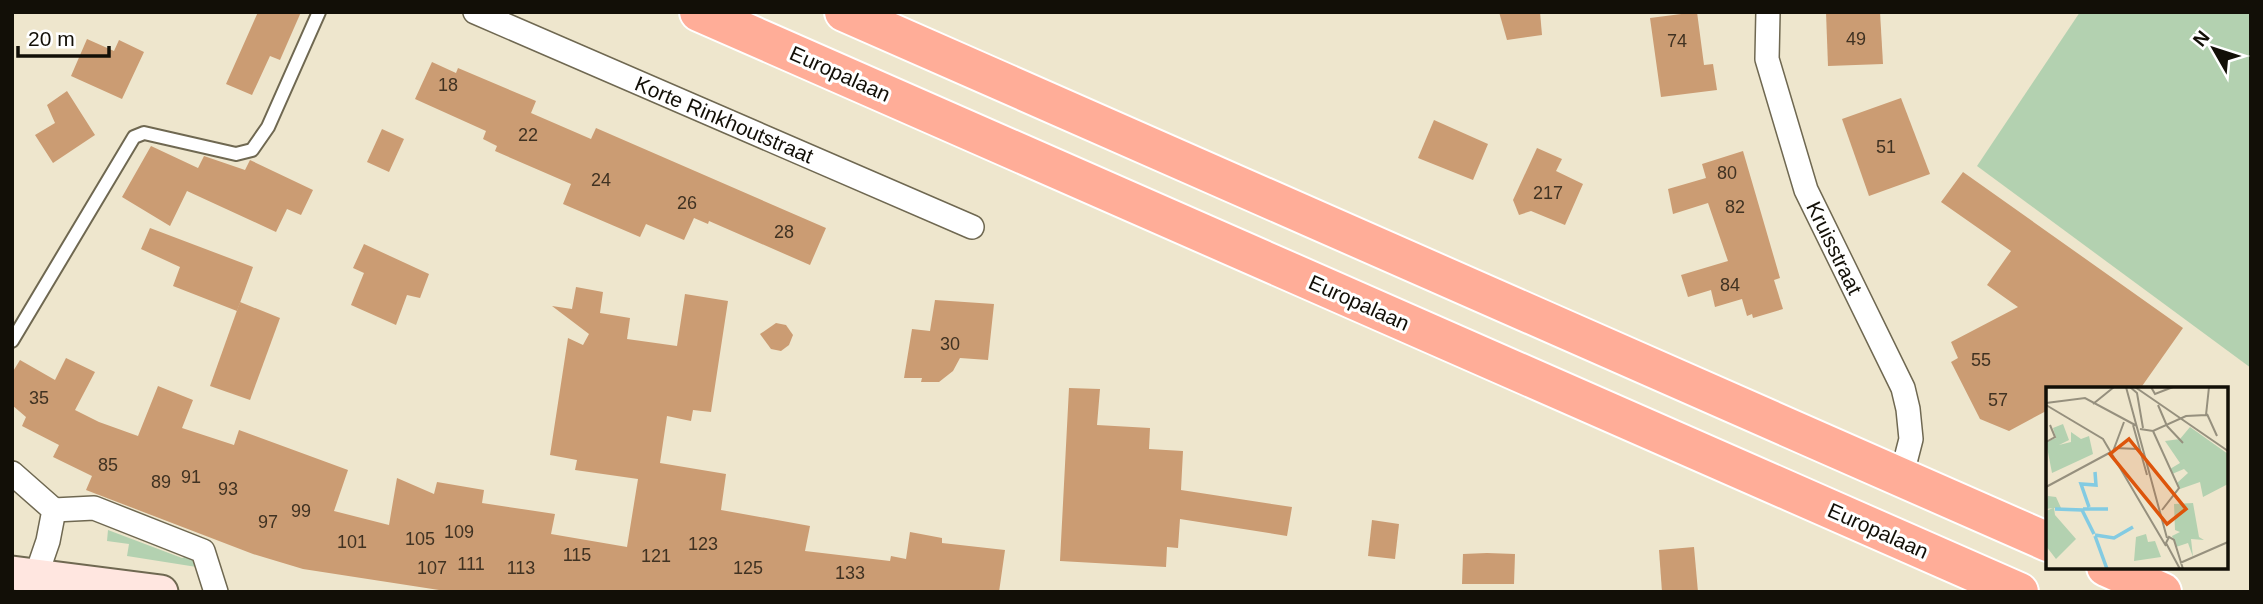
<svg xmlns="http://www.w3.org/2000/svg" width="2263" height="604" viewBox="0 0 2263 604" font-family="Arial,sans-serif">
	<style>
		.green { fill: #b3d1b0 }
		.building { fill: #cb9c73 }
		.lines { fill: none; stroke-linecap: round; stroke-linejoin: round }
		.lane-casing { stroke: #6f6851; stroke-width: 16 }
		.street-casing { stroke: #6f6851; stroke-width: 26 }
		.secondary-casing { stroke: #6f6851; stroke-width: 37 }
		.highway-casing { stroke: #fff; stroke-width: 42 }
		.lane { stroke: #fff; stroke-width: 12 }
		.street { stroke: #fff; stroke-width: 23 }
		.secondary { stroke: #ffe6e0; stroke-width: 33 }
		.highway { stroke: #ffad98; stroke-width: 38 }
		.labels { text-anchor: middle; stroke-width: 6; stroke-linejoin: round; paint-order: stroke }
		.number-label { font-size: 18px; fill: #403222 }
		.street-label { font-size: 21px; fill: #120f07; stroke: #fff }
		.inset-river { fill: none; stroke: #83cbe2; stroke-width: 3.5 }
		.inset-road { fill: none; stroke: #96907e; stroke-width: 2 }
		.view { fill: #dd550c; fill-opacity: 0.15; stroke: #dd550c; stroke-width: 3.5 }
		.inset-edge { fill: none; stroke: #120f07; stroke-width: 3.5 }
	</style>
	<rect width="100%" height="100%" fill="#eee6cd"/>
	<g class="green">
		<polygon points="2080,12 2251,12 2251,368 1977,166"/>
		<polygon points="108,530 182,558 194,553 203,568 127,556 129,544 107,541"/>
	</g>
	<g class="building">
		<polygon points="258,12 301,12 280,60 270,56 252,95 226,84"/>
		<polygon points="1499,12 1540,12 1542,35 1507,40"/>
		<polygon points="1697,12 1704,65 1713,64 1717,90 1661,97 1650,18"/>
		<polygon points="1826,12 1880,12 1883,64 1828,66"/>
		<polygon points="87,39 114,51 119,40 144,52 122,99 71,76"/>
		<polygon points="432,62 456,73 458,68 536,101 531,113 591,139 596,128 826,228 810,265 709,221 708,224 694,218 684,240 646,224 640,237 563,204 571,184 495,151 497,146 483,139 486,131 415,99"/>
		<polygon points="67,91 95,135 53,163 35,135 55,123 47,105"/>
		<polygon points="1901,98 1930,174 1869,196 1842,119"/>
		<polygon points="1434,120 1488,144 1473,180 1418,158"/>
		<polygon points="382,129 404,139 389,172 367,162"/>
		<polygon points="151,146 198,168 204,156 245,170 250,160 313,190 301,215 287,209 276,232 187,191 170,226 122,197"/>
		<polygon points="1537,148 1562,159 1556,171 1583,184 1565,225 1531,211 1519,215 1513,200"/>
		<polygon points="1743,151 1780,278 1774,280 1783,309 1753,318 1752,314 1747,316 1742,299 1715,307 1711,290 1688,297 1681,275 1728,261 1708,203 1673,214 1668,189 1706,178 1702,164"/>
		<polygon points="1963,172 2183,328 2140,389 2048,389 2048,410 2009,431 1980,419 1951,362 1958,358 1951,342 2018,307 1987,285 2011,251 1941,202"/>
		<polygon points="150,228 253,267 237,311 173,286 180,267 141,249"/>
		<polygon points="364,244 429,274 420,298 407,295 396,325 351,305 364,273 353,268"/>
		<polygon points="576,287 603,292 600,313 630,318 627,339 677,346 685,294 728,301 711,412 693,410 691,421 667,416 660,463 726,474 721,510 810,526 805,551 890,561 891,556 906,559 910,532 942,538 942,543 1005,550 999,592 452,592 303,569 253,554 86,490 92,476 53,457 59,445 22,426 26,417 12,405 12,373 20,360 55,380 66,358 95,372 75,410 99,422 138,436 158,386 193,400 182,428 234,445 239,430 348,470 334,511 389,525 397,478 434,494 437,482 484,490 482,503 555,514 551,534 627,547 638,479 575,470 577,460 550,455 568,338 583,345 589,334 552,306 572,309"/>
		<polygon points="935,300 994,304 988,360 960,358 953,371 939,382 921,382 922,378 904,378 912,329 930,331"/>
		<polygon points="240,302 280,318 250,400 210,386"/>
		<polygon points="776,323 786,325 793,335 789,345 781,351 771,349 760,334"/>
		<polygon points="1069,388 1100,389 1097,425 1150,428 1149,449 1183,451 1181,490 1292,507 1287,536 1180,519 1178,548 1167,547 1166,567 1060,561"/>
		<polygon points="1372,520 1399,524 1395,559 1368,556"/>
		<polygon points="1694,547 1698,592 1662,592 1659,550"/>
		<polygon points="1487,553 1515,554 1514,584 1462,584 1463,554"/>
	</g>
	<g class="lines">
		<defs>
			<polyline id="lane" points="12,341 134,137 144,133 236,154 252,150 268,127 319,12"/>
			<g id="street">
				<polyline points="475,12 972,227"/>
				<polyline points="1768,12 1767,59 1806,190 1903,388 1908,409 1911,439 1901,478"/>
				<polyline points="12,473 54,510 48,541 36,576"/>
				<polyline points="54,510 94,508 203,551 216,592"/>
			</g>
			<polyline id="secondary" points="12,573 161,592"/>
			<g id="highway">
				<polyline points="699,12 2019,592"/>
				<polyline points="844,12 2048,542"/>
				<polyline points="2106,567 2162,592"/>
			</g>
		</defs>
		<use href="#lane" class="lane-casing"/>
		<use href="#street" class="street-casing"/>
		<use href="#secondary" class="secondary-casing"/>
		<use href="#highway" class="highway-casing"/>
		<use href="#lane" class="lane"/>
		<use href="#street" class="street"/>
		<use href="#secondary" class="secondary"/>
		<use href="#highway" class="highway"/>
	</g>
	<g class="labels">
		<g class="number-label">
			<text x="1856" y="45">49</text>
			<text x="1677" y="47">74</text>
			<text x="448" y="91">18</text>
			<text x="528" y="141">22</text>
			<text x="1886" y="153">51</text>
			<text x="1727" y="179">80</text>
			<text x="601" y="186">24</text>
			<text x="1548" y="199">217</text>
			<text x="687" y="209">26</text>
			<text x="1735" y="213">82</text>
			<text x="784" y="238">28</text>
			<text x="1730" y="291">84</text>
			<text x="950" y="350">30</text>
			<text x="1981" y="366">55</text>
			<text x="39" y="404">35</text>
			<text x="1998" y="406">57</text>
			<text x="108" y="471">85</text>
			<text x="191" y="483">91</text>
			<text x="161" y="488">89</text>
			<text x="228" y="495">93</text>
			<text x="301" y="517">99</text>
			<text x="268" y="528">97</text>
			<text x="459" y="538">109</text>
			<text x="420" y="545">105</text>
			<text x="352" y="548">101</text>
			<text x="703" y="550">123</text>
			<text x="577" y="561">115</text>
			<text x="656" y="562">121</text>
			<text x="471" y="570">111</text>
			<text x="432" y="574">107</text>
			<text x="521" y="574">113</text>
			<text x="748" y="574">125</text>
			<text x="850" y="579">133</text>
		</g>
		<g class="street-label">
			<text transform="translate(840 74) rotate(24)" y="7">Europalaan</text>
			<text transform="translate(724 120) rotate(23)" y="7">Korte Rinkhoutstraat</text>
			<text transform="translate(1834 248) rotate(64)" y="7">Kruisstraat</text>
			<text transform="translate(1359 303) rotate(24)" y="7">Europalaan</text>
			<text transform="translate(1878 531) rotate(24)" y="7">Europalaan</text>
		</g>
	</g>
	<g transform="translate(2046 387)">
		<rect width="182" height="182" fill="#eee6cd"/>
		<path d="M17 37 23 53 13 58 25 55V45L35 52 43 49 47 67 6 86 0 55 10 51 7 41ZM144 40 182 67V97L157 110 154 95 134 102 131 96 142 86 138 82 126 87 124 82 134 76 119 54 134 52ZM2 109 10 110 16 123 8 121 9 128 30 152 10 172 0 159V124L7 121 0 122ZM147 116 153 150 158 153 145 152 147 170 142 156 130 160 126 149 134 145 129 143 128 117ZM100 147 102 155 109 154 115 170 88 174 90 150Z" fill="#b3d1b0"/>
		<path class="inset-river" d="M43 120 35 97 50 98 49 85M9 122 36 123 48 147M37 122H62M49 148 68 151 87 140M49 149 61 182"/>
		<path class="inset-road" d="M80 0 121 151M84 0 91 6 97 41M89 0 182 64M105 0 109 7 127 0M0 16 39 11 91 39M47 17 68 0M0 18 57 52 120 159M112 18 121 39M161 27 171 49M87 38 101 88M121 39 137 56M94 42 107 44 140 29 160 28 163 0M107 44 133 101 116 123M0 55 9 50 4 38M69 61 92 62M66 67 78 35M0 100 65 65M134 176 182 155M134 182 120 156 123 150 128 153 137 182"/>
		<path class="view" d="M83 52 140 122 121 137 64 67Z"/>
		<rect width="182" height="182" class="inset-edge"/>
	</g>
	<rect width="2263" height="604" fill="none" stroke="#120f07" stroke-width="28"/>
	<g transform="translate(2214 49) rotate(309)" stroke="#ffffff" stroke-width="5" paint-order="stroke">
	<path d="M0-5L12 26L0 18L-12 26Z" fill="#120f07"/>
	<text y="-10" font-size="19" font-weight="bold" text-anchor="middle" fill="#120f07">N</text>
	</g>
	<path d="M18 46v10h91v-10" fill="none" stroke="#120f07" stroke-width="3.5"/>
	<text x="28" y="46" font-size="21" fill="#120f07" stroke="#ffffff" stroke-width="5" paint-order="stroke">20 m</text>
</svg>
